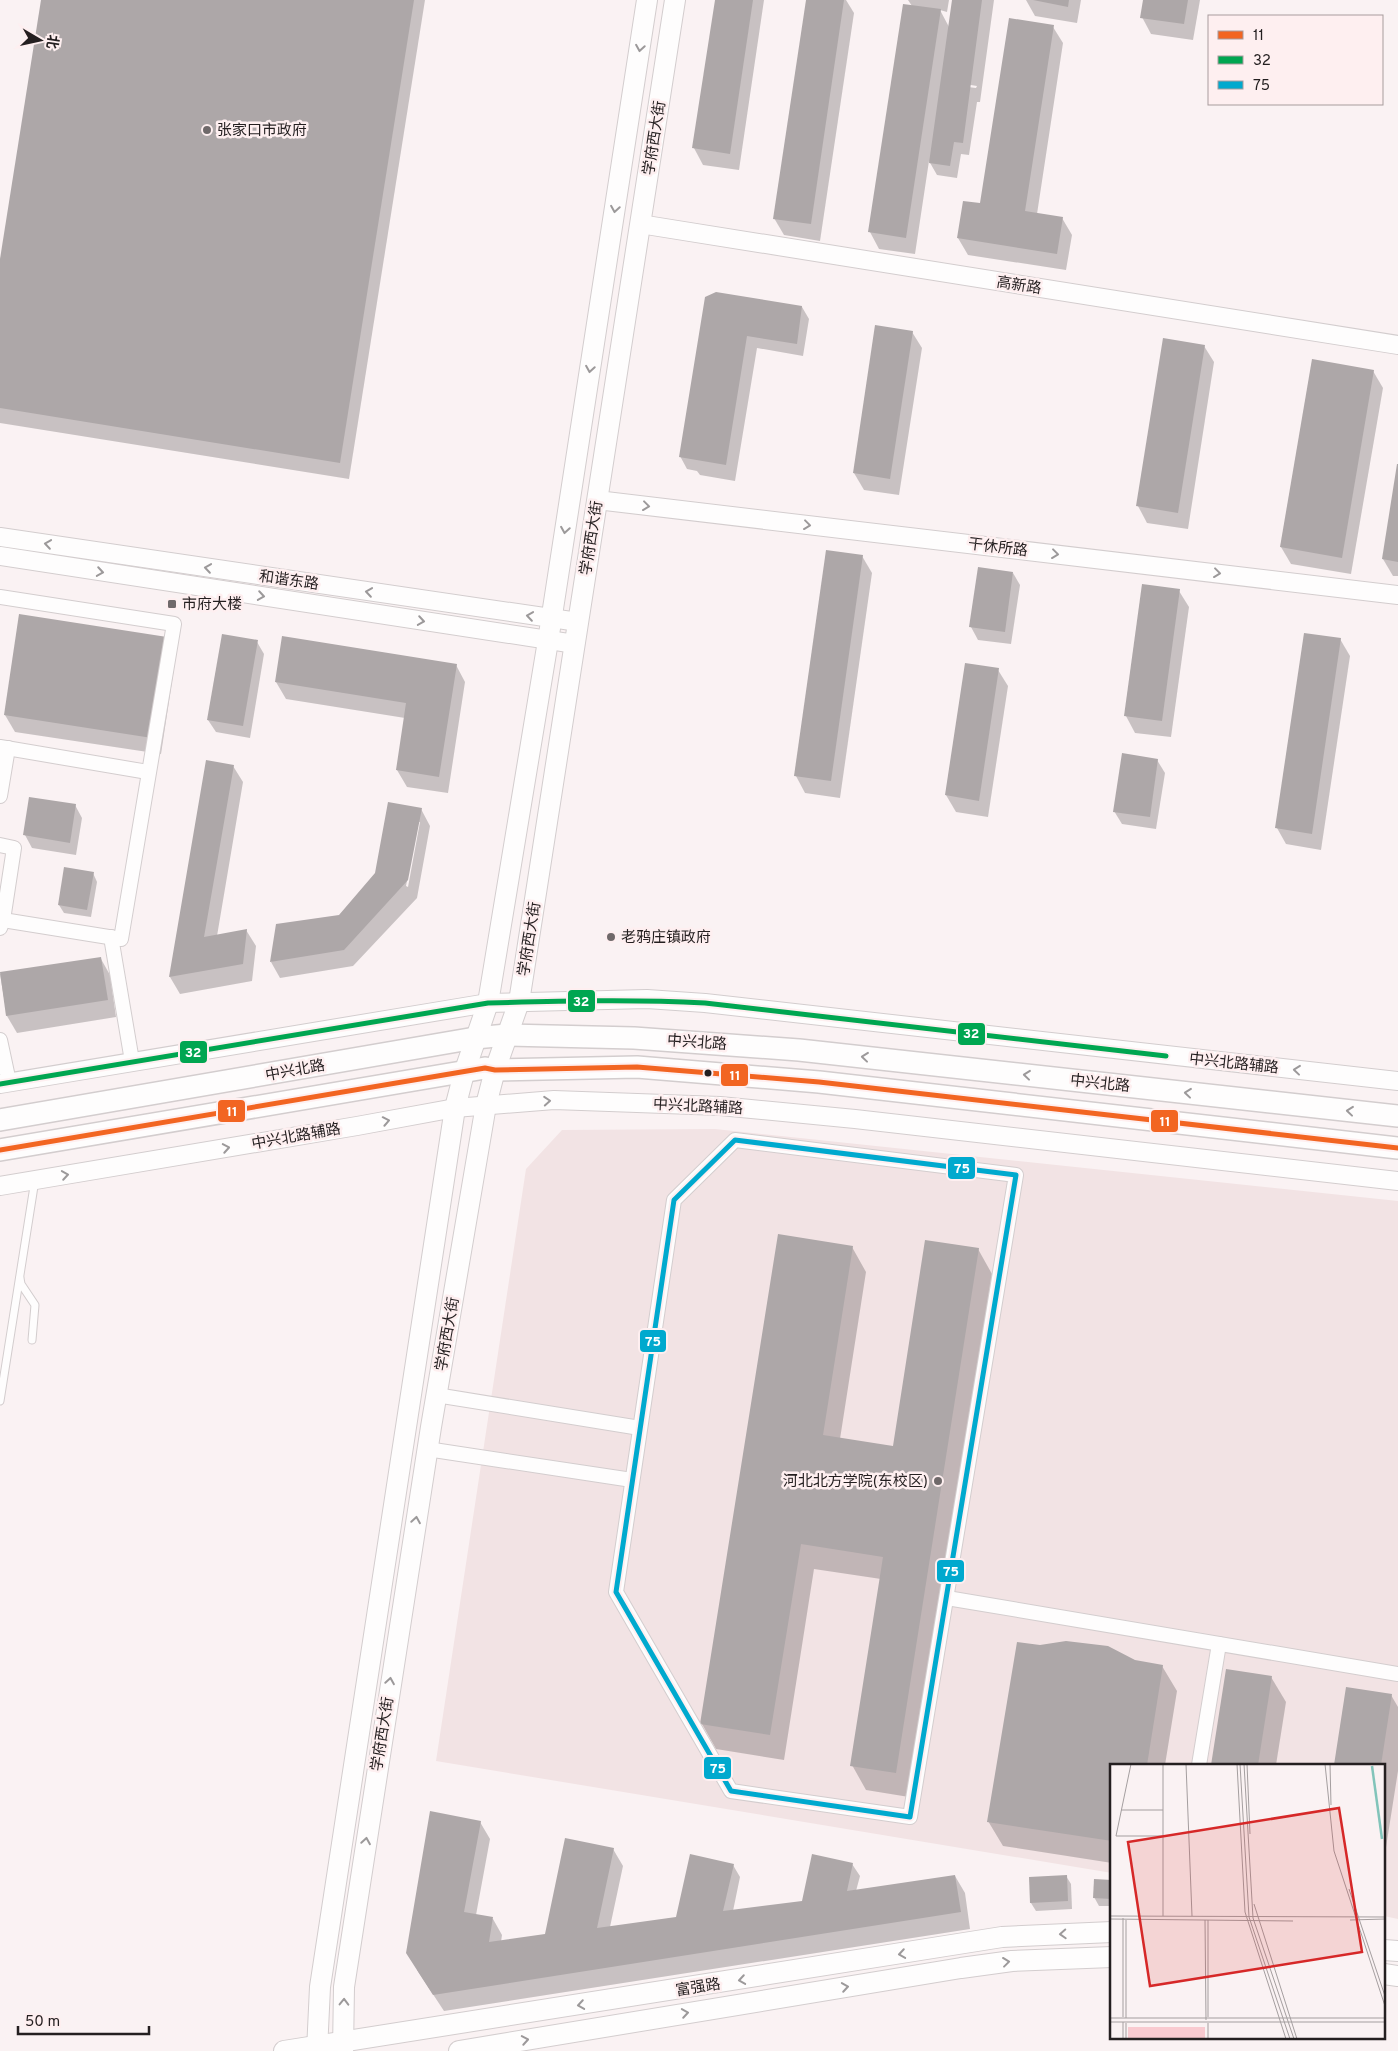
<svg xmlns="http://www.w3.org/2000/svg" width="1398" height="2051" viewBox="0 0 1398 2051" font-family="Overpass,'Noto Sans SC',sans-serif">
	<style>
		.built { fill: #f2e3e4 }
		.shadow { fill: #0003; fill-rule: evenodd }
		.building { fill: #ada7a8 }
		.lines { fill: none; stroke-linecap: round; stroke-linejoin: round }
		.service-casing { stroke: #d3cdce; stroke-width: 9 }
		.minor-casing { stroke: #d3cdce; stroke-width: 16 }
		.tertiary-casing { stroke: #d3cdce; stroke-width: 20 }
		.secondary-casing { stroke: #d3cdce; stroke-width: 22 }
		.primary-casing { stroke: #d3cdce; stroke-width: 24 }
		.service { stroke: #fefdfd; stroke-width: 7 }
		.minor { stroke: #fefdfd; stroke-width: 14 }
		.tertiary { stroke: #fefdfd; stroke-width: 18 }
		.secondary { stroke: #fefdfd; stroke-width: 20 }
		.primary { stroke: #fefdfd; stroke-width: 21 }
		.bus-1-casing { stroke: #feeff0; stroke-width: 9 }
		.bus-2-casing { stroke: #feeff0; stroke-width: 9 }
		.bus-3-casing { stroke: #feeff0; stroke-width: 9 }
		.bus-1 { stroke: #f26522; stroke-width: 5 }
		.bus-2 { stroke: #00a651; stroke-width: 5 }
		.bus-3 { stroke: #00a9ce; stroke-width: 5 }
		.oneway { stroke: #9c999a }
		.poi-dot { fill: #6f696a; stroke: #feeff0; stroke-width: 2 }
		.bus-dot { fill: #241f20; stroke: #feeff0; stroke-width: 2 }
		.labels { text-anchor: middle; stroke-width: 5; stroke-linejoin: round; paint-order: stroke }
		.poi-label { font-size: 15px; fill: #241f20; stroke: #feeff0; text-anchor: start }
		.street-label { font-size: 15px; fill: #241f20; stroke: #feeff0 }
		.inset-river { fill: none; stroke: #82c4ba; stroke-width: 2.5 }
		.inset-road { fill: none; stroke: #a49e9f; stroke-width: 1 }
		.view { fill: #d62828; fill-opacity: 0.15; stroke: #d62828; stroke-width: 2.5 }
		.inset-edge { fill: none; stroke: #241f20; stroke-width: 2.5 }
		.line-badge { stroke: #feeff0; stroke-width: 2 }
		.badge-label { font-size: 14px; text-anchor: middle; font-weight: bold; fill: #fff }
	</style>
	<rect width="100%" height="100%" fill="#faf2f3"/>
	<polygon class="built" points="715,1129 1398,1201 1398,1919 1384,1916 1384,1765 1112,1765 1112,1873 436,1761 526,1169 562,1130"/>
	<g class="shadow">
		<polygon points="42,0 425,0 349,479 0,423 0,267"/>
		<polygon points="716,0 764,0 739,170 703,165 694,148"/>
		<polygon points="807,0 846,0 854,13 820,241 784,235 774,218"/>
		<path d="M908 0H949L947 12 940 10 949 27 953 0H994L980 102H977L969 155 961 154 957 178 937 175 929 161 915 254 879 249 870 232 912 6ZM952 82 977 86 976 88 952 85Z"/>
		<polygon points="1026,0 1081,0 1077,23 1035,16"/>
		<polygon points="1144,0 1200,0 1193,40 1151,34 1142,17"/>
		<polygon points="1053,27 1063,43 1037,214 1062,218 1072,235 1066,270 968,255 958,238 964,202 981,205"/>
		<polygon points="706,298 802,307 809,319 803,356 757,348 735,481 700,475 697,471 687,469 680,456"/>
		<polygon points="912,332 922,348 899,495 864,490 854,473"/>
		<polygon points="1204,346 1214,362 1188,529 1147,523 1138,506"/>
		<polygon points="1373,371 1383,388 1351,574 1291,564 1281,547"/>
		<polygon points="1398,465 1398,576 1393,576 1383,559"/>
		<polygon points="862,556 872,573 840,798 805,793 796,776"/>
		<polygon points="1013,573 1020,585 1011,644 978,640 971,627"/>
		<polygon points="1179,591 1189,607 1171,737 1135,733 1126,716"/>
		<polygon points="166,638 176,655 161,754 15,732 5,715"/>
		<polygon points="1340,639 1350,656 1321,850 1286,844 1277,828"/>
		<polygon points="257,642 264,654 250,738 216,732 208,720"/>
		<polygon points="456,665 465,682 448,793 407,787 397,770 405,718 286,699 276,682"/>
		<polygon points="998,670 1008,686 988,817 956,812 946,795"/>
		<polygon points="1157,760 1165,773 1156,829 1122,824 1114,811"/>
		<polygon points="207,761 233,766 243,782 217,936 246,930 256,946 252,981 180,994 170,977"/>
		<polygon points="75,805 82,818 76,855 32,848 25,835"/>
		<path d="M421 809 430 826 417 898 353 966 280 978 271 962 340 916 377 873ZM418 822H420L408 887 406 886Z"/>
		<polygon points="93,873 97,882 91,917 64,913 59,905"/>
		<polygon points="101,959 110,975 116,1017 17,1033 7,1016 0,974"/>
		<polygon points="852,1247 866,1272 840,1439 894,1447 978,1249 992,1274 909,1797 866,1790 852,1765 881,1579 814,1569 784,1760 716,1749 702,1724"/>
		<polygon points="1135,1661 1162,1666 1177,1691 1165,1765 1112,1765 1112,1863 1003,1846 988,1821"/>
		<polygon points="1271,1677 1286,1702 1276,1765 1212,1765"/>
		<polygon points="1391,1695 1398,1707 1398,1771 1384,1860 1384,1765 1335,1765"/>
		<polygon points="480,1822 490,1839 476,1915 493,1919 502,1935 501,1942 546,1936 613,1849 623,1866 610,1927 677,1918 733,1865 740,1877 733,1911 803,1902 852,1864 860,1876 856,1891 955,1876 965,1893 970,1929 444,2011 417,1970"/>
		<polygon points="1066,1876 1071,1884 1072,1909 1036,1911 1031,1903 1030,1879"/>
		<polygon points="1112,1882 1112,1906 1099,1906 1094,1897"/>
	</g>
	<g class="building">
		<polygon points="41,0 414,0 340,463 0,408 0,259"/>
		<polygon points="715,0 753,0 730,154 692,148"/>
		<polygon points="806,0 844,0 811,224 773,219"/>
		<polygon points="952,0 982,0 963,143 954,142 950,166 929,163"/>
		<polygon points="1033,0 1069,0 1068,7"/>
		<polygon points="1143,0 1188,0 1184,24 1140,18"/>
		<polygon points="903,4 941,9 906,238 868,232"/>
		<polygon points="1009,18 1054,25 1025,211 1063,217 1057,254 957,238 963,201 980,203"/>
		<polygon points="716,292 802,306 797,344 747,336 726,465 679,457 705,297"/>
		<polygon points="875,325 913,331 890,479 853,473"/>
		<polygon points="1163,338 1205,345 1178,513 1136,506"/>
		<polygon points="1312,359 1374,370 1342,558 1280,547"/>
		<polygon points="1397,464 1398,464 1398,562 1382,559"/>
		<polygon points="826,550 863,555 831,781 794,776"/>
		<polygon points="978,567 1013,572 1005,632 969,627"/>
		<polygon points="1142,584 1180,589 1162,721 1124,716"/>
		<polygon points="19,614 167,637 152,738 4,715"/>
		<polygon points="1304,633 1341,638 1312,834 1275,828"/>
		<polygon points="222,634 258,640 243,726 207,720"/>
		<polygon points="282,636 457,664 439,777 396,770 406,703 275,682"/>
		<polygon points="965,663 999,668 979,801 945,795"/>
		<polygon points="1122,753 1158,759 1150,817 1113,812"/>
		<polygon points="206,760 234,765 204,937 247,929 243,964 169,977"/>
		<polygon points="29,797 76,804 70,843 23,835"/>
		<polygon points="388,802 422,808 408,880 344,950 270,962 276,924 339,915 375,873"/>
		<polygon points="64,867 94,872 87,910 58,905"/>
		<polygon points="101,957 108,1000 6,1016 0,972"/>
		<polygon points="778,1234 853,1246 823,1435 893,1446 925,1240 979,1248 896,1773 850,1766 883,1557 801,1544 770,1735 700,1724"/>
		<polygon points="1066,1641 1108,1646 1135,1660 1163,1665 1147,1765 1112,1765 1112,1841 987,1822 1017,1642 1040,1645"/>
		<polygon points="1226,1669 1272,1676 1258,1765 1211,1765"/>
		<polygon points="1346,1687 1392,1694 1381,1765 1334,1765"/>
		<polygon points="430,1811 481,1821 464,1912 493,1917 489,1942 545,1934 565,1838 614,1848 597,1928 676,1917 690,1854 734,1864 723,1911 802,1901 812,1854 853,1863 847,1891 955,1875 961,1912 433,1995 406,1953"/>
		<polygon points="1067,1875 1068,1901 1030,1903 1029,1877"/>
		<polygon points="1094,1879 1112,1880 1112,1899 1093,1898"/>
	</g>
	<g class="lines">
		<defs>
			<g id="service">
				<polyline points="20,1278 21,1284 35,1305 32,1340"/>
				<polyline points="0,1401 35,1180"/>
			</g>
			<g id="minor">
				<polyline points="0,597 174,624 121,939 3,920"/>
				<polyline points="0,747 148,772"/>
				<polyline points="0,796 8,748"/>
				<polyline points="0,845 14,848 3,920 0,928"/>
				<polyline points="111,937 132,1061"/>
				<polyline points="0,1040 9,1082"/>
				<polygon points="735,1140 1016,1175 910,1817 731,1791 616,1592 674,1200"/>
				<polyline points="436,1395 640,1428"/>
				<polyline points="427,1449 632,1480"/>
				<polyline points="947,1598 1398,1674"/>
				<polyline points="1199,1765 1219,1644"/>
			</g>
			<g id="tertiary">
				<polyline points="640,224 1398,345"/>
				<polyline points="597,500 1398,595"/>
				<polyline points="0,537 578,622"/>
				<polyline points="0,556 575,644"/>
				<polyline points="0,1084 488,1003 647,999 705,1003 1398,1081"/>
				<polyline points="0,1186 357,1126 455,1108 554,1100 720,1106 855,1119 1398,1181"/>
			</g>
			<g id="secondary">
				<polyline points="1384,1950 1398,1951"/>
				<polyline points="1384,1974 1398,1976"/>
				<polyline points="284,2051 1002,1937 1112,1932"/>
				<polyline points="317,2051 320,1987 455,1108 464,1073 488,1003 548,641 647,0"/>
				<polyline points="343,2051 344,1987 431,1427 486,1105 495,1070 519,1002 675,0"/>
				<polyline points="459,2051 961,1968 1012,1961 1112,1957"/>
			</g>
			<g id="primary">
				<polyline points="0,1120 475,1038 507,1035 634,1038 799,1050 1398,1116"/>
				<polyline points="0,1150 485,1068 495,1070 637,1067 819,1082 1398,1148"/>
			</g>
		</defs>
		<use href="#service" class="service-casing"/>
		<use href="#minor" class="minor-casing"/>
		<use href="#tertiary" class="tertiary-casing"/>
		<use href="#secondary" class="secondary-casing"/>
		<use href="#primary" class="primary-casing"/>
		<use href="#service" class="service"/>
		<use href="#minor" class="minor"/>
		<use href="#tertiary" class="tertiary"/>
		<use href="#secondary" class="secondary"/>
		<use href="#primary" class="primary"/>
		<defs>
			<polyline id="bus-1" points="0,1150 485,1068 495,1070 637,1067 819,1082 1398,1148"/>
			<path id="bus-2" d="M0 1084 488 1003C560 1001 632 999 705 1003L1166 1056"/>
			<polygon id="bus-3" points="735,1140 1016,1175 910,1817 731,1791 616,1592 674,1200"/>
		</defs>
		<use href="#bus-1" class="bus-1-casing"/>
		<use href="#bus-2" class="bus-2-casing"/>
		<use href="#bus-3" class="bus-3-casing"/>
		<use href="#bus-1" class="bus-1"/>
		<use href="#bus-2" class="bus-2"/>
		<use href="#bus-3" class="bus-3"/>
	</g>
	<defs><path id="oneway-chevron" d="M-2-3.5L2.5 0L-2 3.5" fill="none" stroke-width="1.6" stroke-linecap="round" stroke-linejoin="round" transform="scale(1.25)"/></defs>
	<g class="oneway">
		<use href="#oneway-chevron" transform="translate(640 48) rotate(99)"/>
		<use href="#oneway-chevron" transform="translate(615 209) rotate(99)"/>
		<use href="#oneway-chevron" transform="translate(590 369) rotate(99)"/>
		<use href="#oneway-chevron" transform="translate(646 506) rotate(7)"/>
		<use href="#oneway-chevron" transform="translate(807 525) rotate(7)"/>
		<use href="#oneway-chevron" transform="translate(565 530) rotate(99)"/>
		<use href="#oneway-chevron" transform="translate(48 544) rotate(-172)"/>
		<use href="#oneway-chevron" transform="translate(1055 554) rotate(7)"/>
		<use href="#oneway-chevron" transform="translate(208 568) rotate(-172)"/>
		<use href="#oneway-chevron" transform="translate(100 572) rotate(9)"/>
		<use href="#oneway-chevron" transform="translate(1217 573) rotate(7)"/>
		<use href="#oneway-chevron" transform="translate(369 592) rotate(-172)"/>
		<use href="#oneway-chevron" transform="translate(261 596) rotate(9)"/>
		<use href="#oneway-chevron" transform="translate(530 616) rotate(-172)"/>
		<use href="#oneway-chevron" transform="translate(421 621) rotate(9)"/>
		<use href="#oneway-chevron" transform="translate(865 1057) rotate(-174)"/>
		<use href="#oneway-chevron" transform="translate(1297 1070) rotate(-174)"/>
		<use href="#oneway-chevron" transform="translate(1027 1075) rotate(-174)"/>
		<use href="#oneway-chevron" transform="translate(1188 1093) rotate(-174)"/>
		<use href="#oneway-chevron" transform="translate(547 1101) rotate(-4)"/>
		<use href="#oneway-chevron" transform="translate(1350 1111) rotate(-174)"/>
		<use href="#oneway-chevron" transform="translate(386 1121) rotate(-11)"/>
		<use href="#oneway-chevron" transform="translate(226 1148) rotate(-10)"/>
		<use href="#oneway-chevron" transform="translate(65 1175) rotate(-9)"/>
		<use href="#oneway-chevron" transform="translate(416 1520) rotate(-81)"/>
		<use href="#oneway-chevron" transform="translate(390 1681) rotate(-81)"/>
		<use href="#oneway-chevron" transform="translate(366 1841) rotate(-81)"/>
		<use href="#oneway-chevron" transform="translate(1063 1934) rotate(177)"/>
		<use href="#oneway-chevron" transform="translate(902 1954) rotate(171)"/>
		<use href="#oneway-chevron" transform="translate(1006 1962) rotate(-7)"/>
		<use href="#oneway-chevron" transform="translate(742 1980) rotate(171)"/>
		<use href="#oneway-chevron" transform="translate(845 1987) rotate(-9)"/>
		<use href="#oneway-chevron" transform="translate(344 2002) rotate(-89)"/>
		<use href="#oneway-chevron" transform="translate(581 2005) rotate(171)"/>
		<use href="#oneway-chevron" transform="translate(685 2013) rotate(-9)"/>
		<use href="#oneway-chevron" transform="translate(525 2040) rotate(-10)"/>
	</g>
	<g class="poi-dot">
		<circle cx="207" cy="130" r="5"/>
		<rect x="167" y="599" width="10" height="10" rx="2.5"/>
		<circle cx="611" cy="937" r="5"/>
		<circle cx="938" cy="1481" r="5"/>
	</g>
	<circle class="bus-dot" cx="708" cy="1073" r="4.5"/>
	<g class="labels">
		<g class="poi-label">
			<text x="217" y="135">张家口市政府</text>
			<text x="182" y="609">市府大楼</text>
			<text x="621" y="942">老鸦庄镇政府</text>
			<text x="928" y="1486" text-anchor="end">河北北方学院(东校区)</text>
		</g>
		<g class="street-label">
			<text transform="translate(654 138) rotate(-81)" y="5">学府西大街</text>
			<text transform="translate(1019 285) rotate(9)" y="5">高新路</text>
			<text transform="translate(591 538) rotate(-81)" y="5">学府西大街</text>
			<text transform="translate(998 547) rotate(7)" y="5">干休所路</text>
			<text transform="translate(289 580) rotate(8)" y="5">和谐东路</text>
			<text transform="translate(529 939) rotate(-81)" y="5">学府西大街</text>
			<text transform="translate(697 1042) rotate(4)" y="5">中兴北路</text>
			<text transform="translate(1234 1063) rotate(6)" y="5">中兴北路辅路</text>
			<text transform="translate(295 1070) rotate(-10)" y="5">中兴北路</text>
			<text transform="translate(1100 1083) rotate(6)" y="5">中兴北路</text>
			<text transform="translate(698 1106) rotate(3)" y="5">中兴北路辅路</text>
			<text transform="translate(296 1136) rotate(-10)" y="5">中兴北路辅路</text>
			<text transform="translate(447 1334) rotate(-80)" y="5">学府西大街</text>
			<text transform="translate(382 1734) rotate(-81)" y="5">学府西大街</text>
			<text transform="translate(698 1987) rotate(-9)" y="5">富强路</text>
		</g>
	</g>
	<g transform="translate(1110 1764)">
		<rect width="275" height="275" fill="#faf2f3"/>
		<path d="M18 263H95V275H18Z" fill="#f9cad0"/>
		<path class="inset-river" d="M262 2 272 75"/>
		<path class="inset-road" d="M21 0 6 72H53M76 0 82 152M127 0 135 148 176 275M130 0 139 153 180 275M134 0 143 154 184 275M137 0 140 70M215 0 224 87 275 242M220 0 221 41M11 46H53M239 125 275 232M144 140 187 275M0 152 275 153M53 152V0M13 154V253M0 155 183 157M16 156V254M95 156 96 256M98 156V253M240 156 275 155M0 254H275M0 258H275M13 275V258M16 275V259M98 275V259"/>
		<path class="view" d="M229 44 252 188 40 222 18 78Z"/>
		<rect width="275" height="275" class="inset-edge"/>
	</g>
	<g class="line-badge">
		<rect x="567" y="989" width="29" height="24" rx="5" fill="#00a651"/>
		<rect x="957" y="1022" width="29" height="24" rx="5" fill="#00a651"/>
		<rect x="179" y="1040" width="29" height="24" rx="5" fill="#00a651"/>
		<rect x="720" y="1063" width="29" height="24" rx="5" fill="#f26522"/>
		<rect x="217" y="1099" width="29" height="24" rx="5" fill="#f26522"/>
		<rect x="1150" y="1109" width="29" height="24" rx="5" fill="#f26522"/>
		<rect x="947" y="1156" width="29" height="24" rx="5" fill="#00a9ce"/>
		<rect x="639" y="1329" width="28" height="24" rx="5" fill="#00a9ce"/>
		<rect x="936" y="1559" width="29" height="24" rx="5" fill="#00a9ce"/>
		<rect x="703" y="1756" width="29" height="24" rx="5" fill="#00a9ce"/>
	</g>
	<g class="badge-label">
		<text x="581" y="1006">32</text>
		<text x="971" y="1038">32</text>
		<text x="193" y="1057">32</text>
		<text x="735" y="1080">11</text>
		<text x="232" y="1116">11</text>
		<text x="1165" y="1126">11</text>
		<text x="962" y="1173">75</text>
		<text x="653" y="1346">75</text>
		<text x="951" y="1576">75</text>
		<text x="718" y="1773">75</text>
	</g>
	<rect x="1208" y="15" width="175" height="90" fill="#feeff0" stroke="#a79c9d"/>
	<rect x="1218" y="31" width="25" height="8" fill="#f26522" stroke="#a79c9d"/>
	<text x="1253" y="40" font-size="15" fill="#241f20">11</text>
	<rect x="1218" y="56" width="25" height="8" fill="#00a651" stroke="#a79c9d"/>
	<text x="1253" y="65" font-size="15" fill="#241f20">32</text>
	<rect x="1218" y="81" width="25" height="8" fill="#00a9ce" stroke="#a79c9d"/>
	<text x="1253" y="90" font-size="15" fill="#241f20">75</text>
	<g transform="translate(40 40) rotate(99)" stroke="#feeff0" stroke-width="4" paint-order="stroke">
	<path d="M0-4L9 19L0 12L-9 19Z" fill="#241f20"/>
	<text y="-8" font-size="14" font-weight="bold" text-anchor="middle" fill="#241f20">北</text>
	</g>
	<path d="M18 2026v8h131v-8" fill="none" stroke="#241f20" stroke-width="2.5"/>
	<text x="25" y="2026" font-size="15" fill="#241f20" stroke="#feeff0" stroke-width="4" paint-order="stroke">50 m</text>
</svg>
